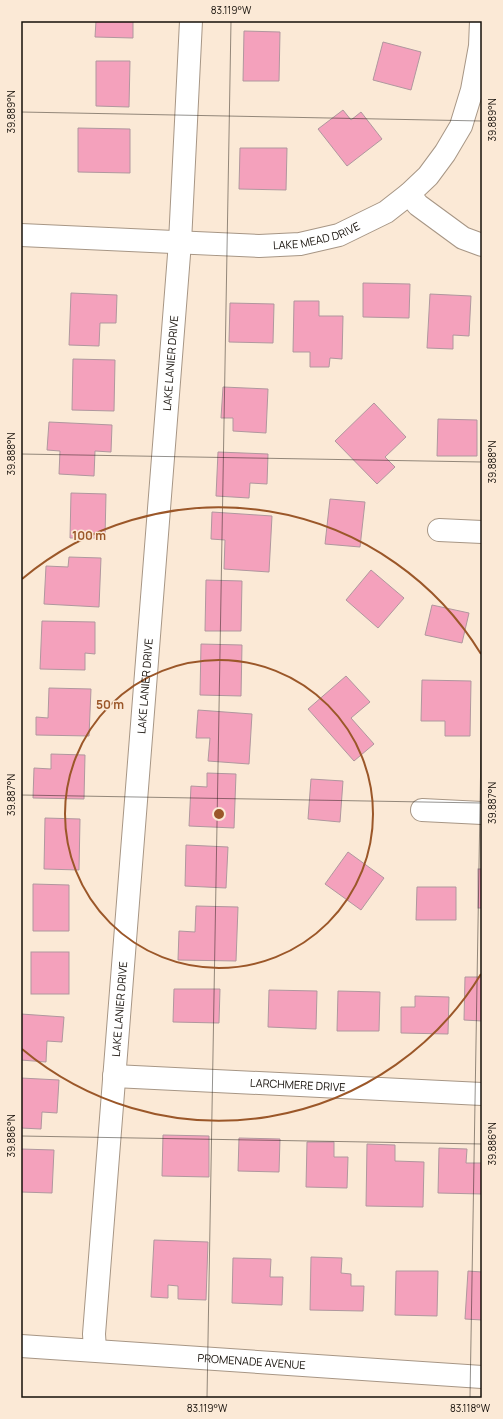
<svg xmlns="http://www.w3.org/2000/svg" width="503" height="1419" viewBox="0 0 503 1419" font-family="Manrope,sans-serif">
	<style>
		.building { fill: #f4a1bc; stroke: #b0979e }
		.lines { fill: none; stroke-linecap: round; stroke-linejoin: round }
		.minor-casing { stroke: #a79685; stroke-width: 24 }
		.minor { stroke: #fff; stroke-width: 22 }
		.ticks { fill: none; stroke: #150f09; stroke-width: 1; stroke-opacity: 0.45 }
		.ring { fill: none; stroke: #9b5729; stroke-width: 2 }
		.labels { text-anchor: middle; stroke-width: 3; stroke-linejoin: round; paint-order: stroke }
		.street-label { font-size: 11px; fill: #150f09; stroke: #fbe9d6 }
		.centre { fill: #9b5729; stroke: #fbe9d6; stroke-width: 2 }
		.ring-label { font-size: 12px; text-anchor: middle; font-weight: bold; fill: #9b5729; stroke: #fbe9d6; stroke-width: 3; stroke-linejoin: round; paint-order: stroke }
		.neatline { fill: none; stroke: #150f09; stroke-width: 1.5 }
		.ticks-label { font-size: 10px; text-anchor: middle; fill: #150f09 }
	</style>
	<rect width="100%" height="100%" fill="#fbe9d6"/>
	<g class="building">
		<polygon points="96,21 133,21 133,38 95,37"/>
		<polygon points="244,31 280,32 279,81 243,81"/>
		<polygon points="383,42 421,52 411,90 373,80"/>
		<polygon points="96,61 130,61 129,107 96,106"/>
		<polygon points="343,110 351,120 361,112 382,139 347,166 318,129"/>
		<polygon points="78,128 130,129 130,173 78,172"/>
		<polygon points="240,148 287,148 286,190 239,189"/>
		<polygon points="363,283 410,284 409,318 363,317"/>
		<polygon points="71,293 117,295 116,323 100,323 99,346 69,345"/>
		<polygon points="430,294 471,296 469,336 453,335 453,349 427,348"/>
		<polygon points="294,301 319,301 319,316 343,316 342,359 330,358 329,367 310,367 310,352 293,352"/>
		<polygon points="230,303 274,304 273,343 229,342"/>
		<polygon points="73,359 115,360 114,411 72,410"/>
		<polygon points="223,387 268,389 266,433 233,431 233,418 221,418"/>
		<polygon points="374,403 406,437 385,457 395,467 377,484 335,441"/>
		<polygon points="438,419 477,420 477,456 437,456"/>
		<polygon points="49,422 112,425 111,452 95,451 94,476 59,474 60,451 47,450"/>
		<polygon points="218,452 268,454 267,484 250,483 249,498 216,496"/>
		<polygon points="71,493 106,494 105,538 70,538"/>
		<polygon points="330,499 365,502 360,547 325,544"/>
		<polygon points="212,512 272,516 269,572 224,569 225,540 211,539"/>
		<polygon points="69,557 101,558 99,607 44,604 46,566 68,567"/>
		<polygon points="371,570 404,598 378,628 346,600"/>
		<polygon points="206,580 242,581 241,631 205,631"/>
		<polygon points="432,605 469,613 462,643 425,635"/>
		<polygon points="42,621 95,622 95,654 85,653 85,670 40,669"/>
		<polygon points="201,644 242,645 241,696 200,695"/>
		<polygon points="346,676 370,702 351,718 374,744 354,761 308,709"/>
		<polygon points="422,680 471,681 470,736 445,736 445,721 421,721"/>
		<polygon points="49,688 91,689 89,736 36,735 36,717 48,718"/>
		<polygon points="198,710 252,714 249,764 208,761 210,738 196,738"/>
		<polygon points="51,754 85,755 84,799 33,798 34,768 51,769"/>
		<polygon points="207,773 236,774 234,828 189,826 191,786 207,787"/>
		<polygon points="311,779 343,781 340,822 308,819"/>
		<polygon points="45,818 80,819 79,870 44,869"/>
		<polygon points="186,845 228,847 226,888 185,886"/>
		<polygon points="348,852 384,878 361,910 325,884"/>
		<rect x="478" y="869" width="4" height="39"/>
		<polygon points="33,884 69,885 69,931 33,931"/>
		<polygon points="417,887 456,887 456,920 416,920"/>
		<polygon points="196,906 238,907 236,961 178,960 179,931 195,932"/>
		<rect x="31" y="952" width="38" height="42"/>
		<polygon points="465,977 482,977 482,1021 464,1020"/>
		<polygon points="174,989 220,989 219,1023 173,1022"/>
		<polygon points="269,990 317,991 316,1029 268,1027"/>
		<polygon points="338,991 380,992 379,1031 337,1031"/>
		<polygon points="415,996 449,997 448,1034 401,1033 401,1007 415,1007"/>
		<polygon points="21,1014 64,1017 62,1042 47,1041 46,1062 21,1060"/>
		<polygon points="21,1078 59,1080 57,1113 42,1112 41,1129 21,1128"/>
		<polygon points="163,1135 209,1136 209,1177 162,1176"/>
		<polygon points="239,1138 280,1139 279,1172 238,1171"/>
		<polygon points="307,1142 334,1142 334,1157 348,1157 347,1188 306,1187"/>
		<polygon points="367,1144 395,1145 395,1161 424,1162 423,1207 366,1206"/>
		<polygon points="439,1148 467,1149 466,1163 482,1163 482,1194 438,1193"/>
		<polygon points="21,1149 54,1150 52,1193 21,1192"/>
		<polygon points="154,1240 208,1242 206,1300 178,1299 178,1286 168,1285 168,1298 151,1297"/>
		<polygon points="311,1257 342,1258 341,1273 351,1274 351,1286 364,1286 363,1311 310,1310"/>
		<polygon points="233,1258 271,1259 270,1277 283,1277 282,1305 232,1303"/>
		<polygon points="396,1271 438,1271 437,1316 395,1315"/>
		<polygon points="468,1271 482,1272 482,1320 465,1319"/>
	</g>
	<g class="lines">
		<defs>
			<g id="minor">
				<polyline points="409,194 418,205 463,238 482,245"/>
				<path id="s1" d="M21 235 259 246 300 244 339 235 386 212 409 194 428 176 445 153 461 126 472 90 480 46 481 21"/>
				<polyline points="439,530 482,532"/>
				<polyline points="422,810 482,813"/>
				<path id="s2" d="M114 1076 482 1094"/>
				<path id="s3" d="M21 1346 482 1377"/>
				<path id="s4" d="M95 1350 94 1334 180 242 191 21"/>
			</g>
		</defs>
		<use href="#minor" class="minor-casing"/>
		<use href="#minor" class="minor"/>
	</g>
	<path class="ticks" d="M21 112 482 121M21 454 482 462M21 795 482 803M21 1136 482 1144M207 1398 231 21M470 1398 482 688"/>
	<g class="ring">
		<circle cx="219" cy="814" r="154"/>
		<path d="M481 974A307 307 0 0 1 22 1049M22 579A307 307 0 0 1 481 654"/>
	</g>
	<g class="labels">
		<g class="street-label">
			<text dy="4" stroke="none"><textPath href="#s1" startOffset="297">LAKE MEAD DRIVE</textPath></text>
			<text dy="4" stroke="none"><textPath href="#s4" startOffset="990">LAKE LANIER DRIVE</textPath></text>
			<text dy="4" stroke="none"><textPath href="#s4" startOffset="666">LAKE LANIER DRIVE</textPath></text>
			<text dy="4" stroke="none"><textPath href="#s4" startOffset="342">LAKE LANIER DRIVE</textPath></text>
			<text dy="4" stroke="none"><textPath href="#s2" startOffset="184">LARCHMERE DRIVE</textPath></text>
			<text dy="4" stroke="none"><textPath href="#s3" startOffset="231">PROMENADE AVENUE</textPath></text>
		</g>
	</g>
	<circle cx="219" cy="814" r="6" class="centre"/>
	<g class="ring-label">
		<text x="89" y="540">100 m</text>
		<text x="110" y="709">50 m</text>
	</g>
	<rect width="503" height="1419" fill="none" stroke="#fbe9d6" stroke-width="44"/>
	<rect x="22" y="22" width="459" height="1375" class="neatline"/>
	<g class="ticks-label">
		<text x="231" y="14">83.119°W</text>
		<text transform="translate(11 112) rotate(-90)" y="4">39.889°N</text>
		<text transform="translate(492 120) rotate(-90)" y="4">39.889°N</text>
		<text transform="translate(11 454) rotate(-90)" y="4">39.888°N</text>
		<text transform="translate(492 462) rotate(-90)" y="4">39.888°N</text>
		<text transform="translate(11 795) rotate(-90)" y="4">39.887°N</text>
		<text transform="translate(492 803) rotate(-90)" y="4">39.887°N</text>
		<text transform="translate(11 1136) rotate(-90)" y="4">39.886°N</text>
		<text transform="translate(492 1144) rotate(-90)" y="4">39.886°N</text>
		<text x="207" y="1412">83.119°W</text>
		<text x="470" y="1412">83.118°W</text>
	</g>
</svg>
